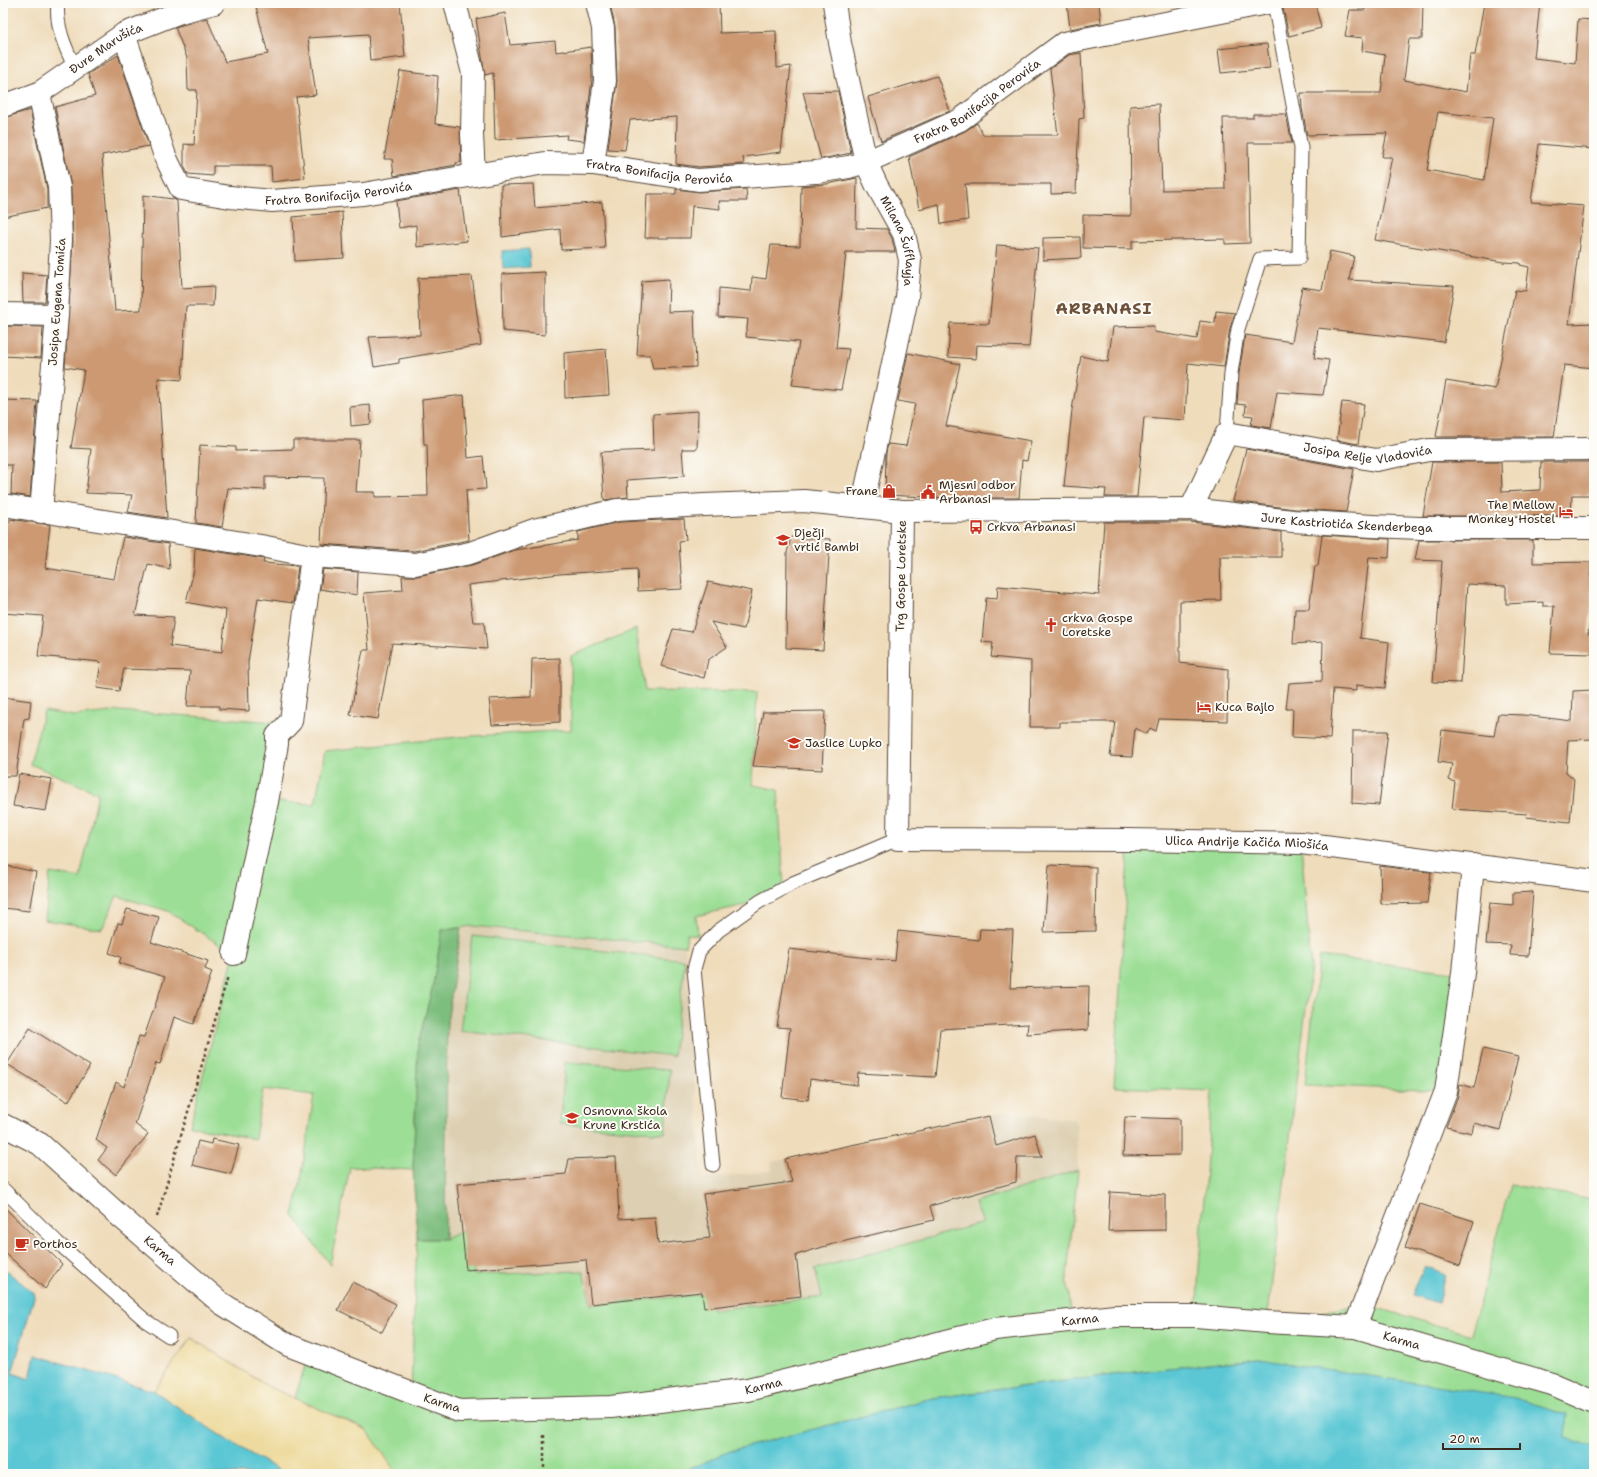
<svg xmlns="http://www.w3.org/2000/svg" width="1597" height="1477" viewBox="0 0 1597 1477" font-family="'Shantell Sans',sans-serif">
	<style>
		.built { fill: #ddcfb1 }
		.green { fill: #9cde95; stroke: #6c845a }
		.forest { fill: #7dbd7e; stroke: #5c744e }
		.sand { fill: #eeda9e; stroke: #94825e }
		.water { fill: #5cc7d4; stroke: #4c7879 }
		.building { fill: #cc9972; fill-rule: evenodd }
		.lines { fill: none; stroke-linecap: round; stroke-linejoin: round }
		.lane-casing { stroke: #564536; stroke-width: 15 }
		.street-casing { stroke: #564536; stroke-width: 24 }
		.path { stroke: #564536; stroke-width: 2.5; stroke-dasharray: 3 3; stroke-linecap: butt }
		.lane { stroke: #fff; stroke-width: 13 }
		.street { stroke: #fff; stroke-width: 22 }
		.labels { text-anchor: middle; stroke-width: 4; stroke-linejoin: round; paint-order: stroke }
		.street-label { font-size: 12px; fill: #3b2a1e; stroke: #fdfcf7 }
		.poi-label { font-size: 12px; fill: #3b2a1e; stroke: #fdfcf7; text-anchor: start }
		.district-label { font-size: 16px; font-weight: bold; letter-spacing: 1px; fill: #6e513b; stroke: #fdfcf7 }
	</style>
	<rect width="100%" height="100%" fill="#fdfcf7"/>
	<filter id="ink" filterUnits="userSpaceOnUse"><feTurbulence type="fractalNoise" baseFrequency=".025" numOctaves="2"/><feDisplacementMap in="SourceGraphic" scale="8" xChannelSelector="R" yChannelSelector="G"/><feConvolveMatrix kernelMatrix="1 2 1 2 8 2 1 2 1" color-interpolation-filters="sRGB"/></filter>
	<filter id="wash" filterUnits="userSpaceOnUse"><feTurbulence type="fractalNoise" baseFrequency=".012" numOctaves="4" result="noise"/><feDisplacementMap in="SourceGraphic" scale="16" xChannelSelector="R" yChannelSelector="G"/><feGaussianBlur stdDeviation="0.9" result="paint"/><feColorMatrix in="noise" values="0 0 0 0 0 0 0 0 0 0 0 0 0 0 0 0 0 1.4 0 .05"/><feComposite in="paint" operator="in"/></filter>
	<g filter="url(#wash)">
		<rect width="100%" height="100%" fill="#efdcbb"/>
		<polygon class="built" points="472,926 685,946 702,1179 771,1171 772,1162 1006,1112 1076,1120 1078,1170 975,1203 984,1223 815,1269 822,1297 713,1310 707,1294 591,1305 583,1271 474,1275 468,1229 445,1239 447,1024 461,928"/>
		<g class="green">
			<polygon points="636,629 645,691 757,692 753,785 778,790 784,888 759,902 696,916 698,935 687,934 685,946 472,926 442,930 433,985 418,1044 413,1170 350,1167 330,1265 293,1215 301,1180 314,1095 263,1089 255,1139 190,1126 234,954 168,911 117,896 102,929 45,920 50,873 80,878 98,793 30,764 44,711 74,716 119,711 277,722 267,801 315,804 325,751 457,737 571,730 571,656"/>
			<polygon points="1129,840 1301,843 1311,968 1267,1322 1364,1304 1471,1335 1511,1185 1594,1199 1594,1447 1259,1359 1159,1369 933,1398 730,1451 678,1474 635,1474 630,1470 621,1474 397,1474 367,1430 295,1398 309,1353 411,1392 417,1239 445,1239 468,1228 474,1275 583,1271 591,1305 707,1294 713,1310 822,1297 815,1269 983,1223 975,1203 1078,1170 1067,1275 1072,1321 1196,1316 1200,1252 1212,1091 1114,1087"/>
			<polygon points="472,936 685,960 673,1056 460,1031"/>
			<polygon points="1319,956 1463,973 1446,1091 1305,1085"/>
			<polygon points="565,1062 670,1070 665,1133 560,1124"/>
		</g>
		<polygon class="forest" points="461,928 447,1024 445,1239 417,1239 413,1170 418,1044 433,985 442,930"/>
		<polygon class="sand" points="191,1338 269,1387 367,1430 397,1474 285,1474 227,1440 154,1391"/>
		<g class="water">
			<polygon points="529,249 530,267 503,269 502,251"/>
			<polygon points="1425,1266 1445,1274 1438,1303 1412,1295"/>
			<polygon points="3,1268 35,1294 12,1373 30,1379 35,1355 154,1391 227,1440 285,1474 3,1474"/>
			<polygon points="1259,1359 1515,1398 1567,1414 1565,1438 1594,1447 1594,1474 678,1474 730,1451 933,1398 1159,1369"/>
		</g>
		<g id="blocks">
			<g class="building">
				<polygon points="255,3 400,3 405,57 370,61 368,34 308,38 316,95 296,97 305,178 272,182 271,166 213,166 213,176 188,174 184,166 184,144 194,145 197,90 188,90 187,58 175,27 207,18 225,62 268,54"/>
				<polygon points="610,3 719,3 720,33 776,31 777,68 791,66 781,152 743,157 744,164 699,167 676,164 677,117 630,120 625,150 608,149 617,81 615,27"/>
				<polygon points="1067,3 1099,3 1101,23 1070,29"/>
				<polygon points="1282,3 1315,3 1321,28 1289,36"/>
				<path d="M1366 3H1423L1422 39H1409L1404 80 1466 92 1470 55H1475L1484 3H1540L1534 58 1575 63 1578 19 1594 20V149L1539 144 1531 202 1584 206 1569 324 1594 323V368L1564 365 1554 437H1436L1446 381 1495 389 1515 290 1526 291 1529 267 1520 265V263L1503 262 1375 240 1392 157H1382L1387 133 1307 135 1302 108 1301 93H1381L1385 55 1362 51 1363 38 1345 36 1350 10H1365ZM1438 112 1493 118 1484 180 1427 170Z"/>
				<polygon points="505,13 510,45 555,41 556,52 591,47 592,80 584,141 566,139 567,135 495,140 493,73 485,75 476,19"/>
				<polygon points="1267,44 1270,68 1221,73 1218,49"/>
				<polygon points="1081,53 1084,118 1079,119 1076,193 1051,194 1051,184 965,184 968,220 941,224 939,204 919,209 909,157 965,131 977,123 983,135 1058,135 1050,69 1069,55"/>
				<polygon points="118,55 149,146 102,155 115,311 141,310 143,195 173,199 177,201 182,288 214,286 213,306 186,306 182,380 158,378 167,518 128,512 132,495 86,493 91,449 71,448 84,370 65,367 73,241 71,187 55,107 95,96 88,74"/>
				<polygon points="400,71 438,76 435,124 460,127 461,162 456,163 456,165 394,176 392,159 384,159"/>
				<polygon points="937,76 950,111 881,141 868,97"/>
				<polygon points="838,91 851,153 821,159 803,92"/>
				<polygon points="1159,104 1162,190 1225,189 1223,118 1253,118 1253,114 1286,114 1292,143 1248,143 1250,243 1225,244 1225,239 1132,241 1132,249 1083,248 1083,215 1131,216 1130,106"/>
				<polygon points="30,110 47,189 47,208 3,217 3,118"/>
				<polygon points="857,178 856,228 887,229 892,239 895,252 846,252 836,348 849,349 841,390 792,385 799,342 746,337 748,319 718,317 719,288 751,291 752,277 766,279 771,245 800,246 801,186 827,184"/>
				<polygon points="533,184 535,208 602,202 605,248 561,250 560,229 502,237 501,185"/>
				<polygon points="676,189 699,192 746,189 747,201 719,201 720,209 692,206 690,238 645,238 647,194 676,194"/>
				<polygon points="460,190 467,241 417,247 416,225 399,228 396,201"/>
				<polygon points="342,212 344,258 295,261 293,217"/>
				<polygon points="1080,237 1081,258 1043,260 1043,238"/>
				<polygon points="997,245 1038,248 1029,347 977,345 976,359 948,357 950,323 989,324"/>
				<polygon points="1330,251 1354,256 1349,280 1454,286 1444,342 1318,328 1314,358 1329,360 1323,395 1277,392 1271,428 1251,425 1253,416 1245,415 1246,405 1237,404 1239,374 1245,335 1292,342 1302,287 1322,290"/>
				<polygon points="545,272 545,335 503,331 502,274"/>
				<polygon points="22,273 47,275 45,302 23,302"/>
				<polygon points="472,276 481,345 399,359 399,363 374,367 369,337 420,335 418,278"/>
				<polygon points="669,279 668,312 694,311 696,367 653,369 650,355 637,355 642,281"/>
				<polygon points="1216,311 1235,313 1230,328 1224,367 1188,363 1185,420 1144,417 1137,497 1105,497 1106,489 1064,486 1072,410 1081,356 1108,362 1113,327 1154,326 1154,332 1197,339 1200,321 1215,323"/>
				<polygon points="3,326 43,327 41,358 3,356"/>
				<polygon points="606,349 609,395 565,398 564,353"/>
				<polygon points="908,353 960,364 946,426 1031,441 1027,461 1022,460 1019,498 947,498 885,495 886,453 888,444 906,446 915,404 898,401"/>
				<polygon points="464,395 468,458 483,456 486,489 466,490 469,540 414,551 321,544 324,478 265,477 265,490 228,488 222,527 196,523 200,445 236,447 236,451 293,449 293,440 360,440 356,492 375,492 375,497 428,496 427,444 424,444 422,400"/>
				<polygon points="3,400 37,401 30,497 11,494 12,465 3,465"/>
				<polygon points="1342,402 1364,404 1358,444 1337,440"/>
				<polygon points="370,405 371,424 351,426 350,407"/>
				<polygon points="698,411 697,449 682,449 684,476 627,480 628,497 604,500 601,452 654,450 653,414"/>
				<polygon points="1246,449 1354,469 1346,512 1294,509 1233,501"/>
				<polygon points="1432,462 1501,462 1502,492 1540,490 1541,462 1594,462 1594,495 1572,495 1571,516 1423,516"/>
				<polygon points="10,519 50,525 45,568 114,579 123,537 168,544 170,569 148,564 135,615 174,617 170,646 222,652 226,610 186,602 194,570 195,548 264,559 263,563 298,566 293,603 258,598 248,662 249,711 219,709 219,706 187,706 190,671 124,669 119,691 97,688 101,662 38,656 43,616 3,613 3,522 10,522"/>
				<polygon points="684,519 686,540 679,541 682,589 638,591 637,569 559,574 468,585 473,622 484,622 487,649 392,643 378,719 350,715 363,650 369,650 364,593 403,590 402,576 417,576 472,565 515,550 578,540 578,532 619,522"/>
				<polygon points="1104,522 1190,522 1281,532 1281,557 1220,557 1221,600 1180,601 1180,663 1228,669 1227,721 1159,719 1156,731 1150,728 1147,734 1135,728 1132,757 1110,756 1115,722 1060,722 1060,727 1030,727 1031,661 991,657 993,643 982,642 986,598 997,599 998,586 1099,595"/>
				<polygon points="1322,535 1390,539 1389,558 1369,557 1360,638 1389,642 1385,688 1356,685 1356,691 1333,689 1330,739 1292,737 1293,709 1286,709 1289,683 1322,681 1323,642 1293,644 1295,609 1309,609 1315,566 1318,566"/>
				<polygon points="791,537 830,539 823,650 786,648 787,553"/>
				<polygon points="1419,540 1533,540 1533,563 1591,562 1592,605 1588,634 1594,634 1594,654 1550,653 1554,606 1543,606 1543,602 1506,604 1506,586 1467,584 1461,683 1433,682 1442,561 1415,560"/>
				<polygon points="323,569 358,572 357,595 320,589"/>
				<polygon points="708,582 752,591 744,629 711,622 727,647 708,660 704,678 661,666 673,629 692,632"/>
				<polygon points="560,658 560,722 492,725 489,699 531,697 532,659"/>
				<polygon points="1593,690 1592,723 1594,723 1594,739 1568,740 1566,772 1574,779 1570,822 1526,817 1527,814 1452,809 1455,782 1449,780 1452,764 1438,762 1442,730 1494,736 1498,714 1523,715 1572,721 1573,691"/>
				<polygon points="3,697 31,701 29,718 24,719 16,776 3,776"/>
				<polygon points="825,711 822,770 753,766 763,712"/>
				<polygon points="1353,731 1388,731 1379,805 1352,803"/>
				<polygon points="19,774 52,779 46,811 13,806"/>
				<polygon points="3,865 36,872 29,911 3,908"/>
				<polygon points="1049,865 1096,867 1095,931 1044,932"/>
				<polygon points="1380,866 1403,869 1403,870 1431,872 1427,903 1381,904"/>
				<polygon points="1533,892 1528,956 1510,955 1511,945 1486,944 1490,903 1513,905 1513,893"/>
				<polygon points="127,909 159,917 151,942 208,961 205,969 212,972 194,1024 174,1017 160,1064 156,1063 135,1124 148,1134 116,1175 98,1160 107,1148 96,1140 116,1082 124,1087 139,1036 144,1037 165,977 119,963 121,957 109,953 118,923 122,924"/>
				<polygon points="980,929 1013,930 1010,988 1089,986 1088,1030 1027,1034 1028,1024 940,1029 935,1077 858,1073 857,1085 810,1079 808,1100 782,1097 790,1028 777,1027 789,949 895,961 898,931 979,940"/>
				<polygon points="30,1028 90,1066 68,1102 7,1064"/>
				<polygon points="1483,1049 1518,1057 1500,1130 1474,1123 1472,1133 1446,1127 1458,1096 1460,1084 1474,1088"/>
				<polygon points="989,1116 996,1146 1035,1134 1042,1157 1017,1157 1016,1182 930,1206 934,1220 833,1244 796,1255 801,1296 704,1308 702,1292 591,1304 586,1260 466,1270 457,1184 566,1174 569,1159 616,1157 619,1219 655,1217 658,1244 710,1238 703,1194 792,1182 785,1159"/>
				<polygon points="1125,1117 1180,1119 1180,1155 1123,1156"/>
				<polygon points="212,1139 239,1145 231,1174 192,1165 198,1141 211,1144"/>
				<polygon points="1110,1192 1165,1195 1165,1230 1108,1231"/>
				<polygon points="1420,1204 1474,1221 1460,1266 1405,1248"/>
				<polygon points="3,1206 62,1264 45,1289 3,1251"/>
				<polygon points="352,1282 396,1304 382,1332 338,1310"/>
			</g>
		</g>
	</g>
	<g filter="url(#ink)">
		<use href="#blocks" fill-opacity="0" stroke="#564536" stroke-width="1"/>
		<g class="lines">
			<defs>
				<g id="lane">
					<path d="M58 3C55 26 66 49 75 68"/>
					<polyline points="1227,433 1231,373 1238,329 1260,259 1299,258 1301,148 1274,3"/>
					<polyline points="713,1165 694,969 699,951 718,931 759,902 793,883 898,839"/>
					<polyline points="3,1189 57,1242 146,1321 169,1336"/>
				</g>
				<g id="street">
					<polyline points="455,3 473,73 472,135 474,174"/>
					<path id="s1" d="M834 3 840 43 866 162 876 184 904 234 910 260 907 298 862 507"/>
					<path id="s2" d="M124 34 165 156 181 189 230 197 272 201 363 194 545 163 593 164 698 180 816 172 849 167 866 162 960 120 1064 43 1267 3"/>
					<polyline points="39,93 59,187 61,240 57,315 41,512"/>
					<path id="s3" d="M3 106 39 93 124 34 180 12 214 3"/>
					<polyline points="593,164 605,81 603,28 597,3"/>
					<polyline points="3,314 57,315"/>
					<path id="s4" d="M3 505 261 546 312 556 415 564 470 553 534 530 617 510 704 505 804 501 902 511 1191 509 1293 521 1372 526 1420 528H1594"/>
					<path id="s5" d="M1191 509 1227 433 1376 460 1429 450 1594 449"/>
					<path id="s6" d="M902 511 898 839 1129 840 1301 843 1594 881"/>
					<polyline points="234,954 267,802 277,744 277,736 291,721 312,556"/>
					<path id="s7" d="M3 1125 40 1144 122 1218 221 1303 288 1345 459 1411 611 1407 748 1390 995 1329 1115 1316H1196L1267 1322 1355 1327 1552 1384 1594 1402"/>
					<polyline points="1355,1327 1446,1091 1463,973 1473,865"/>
				</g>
			</defs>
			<use href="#lane" class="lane-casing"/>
			<use href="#street" class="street-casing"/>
			<g class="path">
				<polyline points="157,1217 228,976"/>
				<polyline points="544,1474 544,1433"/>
			</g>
			<use href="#lane" class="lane"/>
			<use href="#street" class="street"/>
		</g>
	</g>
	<defs>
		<symbol id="shop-bare" viewBox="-9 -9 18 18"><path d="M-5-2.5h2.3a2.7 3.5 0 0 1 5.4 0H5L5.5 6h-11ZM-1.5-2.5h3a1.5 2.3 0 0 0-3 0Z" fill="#c8321e" stroke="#fdfcf7" stroke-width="2.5" paint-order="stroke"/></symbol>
		<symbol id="civic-bare" viewBox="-9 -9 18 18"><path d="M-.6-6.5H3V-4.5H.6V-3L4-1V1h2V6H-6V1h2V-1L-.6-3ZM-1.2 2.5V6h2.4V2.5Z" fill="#c8321e" stroke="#fdfcf7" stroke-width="2.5" paint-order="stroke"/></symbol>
		<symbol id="hotel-bare" viewBox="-9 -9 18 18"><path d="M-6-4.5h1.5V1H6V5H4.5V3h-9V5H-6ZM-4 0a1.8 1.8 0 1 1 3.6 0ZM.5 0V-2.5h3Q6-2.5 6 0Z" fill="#c8321e" stroke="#fdfcf7" stroke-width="2.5" paint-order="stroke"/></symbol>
		<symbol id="bus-bare" viewBox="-9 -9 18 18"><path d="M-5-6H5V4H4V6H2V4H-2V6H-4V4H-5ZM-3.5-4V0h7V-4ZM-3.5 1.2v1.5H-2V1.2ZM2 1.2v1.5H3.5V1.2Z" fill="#c8321e" stroke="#fdfcf7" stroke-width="2.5" paint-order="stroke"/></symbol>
		<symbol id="school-bare" viewBox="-9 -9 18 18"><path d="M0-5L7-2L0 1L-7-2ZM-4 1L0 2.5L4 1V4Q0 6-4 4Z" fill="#c8321e" stroke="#fdfcf7" stroke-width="2.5" paint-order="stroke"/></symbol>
		<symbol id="church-bare" viewBox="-9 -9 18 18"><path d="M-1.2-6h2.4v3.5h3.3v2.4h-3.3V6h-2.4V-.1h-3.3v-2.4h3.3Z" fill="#c8321e" stroke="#fdfcf7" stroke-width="2.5" paint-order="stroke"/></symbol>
		<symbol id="cafe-bare" viewBox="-9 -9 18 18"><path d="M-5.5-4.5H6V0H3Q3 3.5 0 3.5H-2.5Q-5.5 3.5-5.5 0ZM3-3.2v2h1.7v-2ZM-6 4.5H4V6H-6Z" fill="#c8321e" stroke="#fdfcf7" stroke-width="2.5" paint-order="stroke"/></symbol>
	</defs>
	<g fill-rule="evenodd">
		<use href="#shop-bare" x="879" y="481" width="20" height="20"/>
		<use href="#civic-bare" x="918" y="482" width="20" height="20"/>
		<use href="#hotel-bare" x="1556" y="502" width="20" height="20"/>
		<use href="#bus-bare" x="966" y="517" width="20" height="20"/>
		<use href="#school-bare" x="773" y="530" width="20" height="20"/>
		<use href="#church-bare" x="1041" y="615" width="20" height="20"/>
		<use href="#hotel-bare" x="1194" y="697" width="20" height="20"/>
		<use href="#school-bare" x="784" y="733" width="20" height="20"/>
		<use href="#school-bare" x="562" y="1108" width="20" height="20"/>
		<use href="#cafe-bare" x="12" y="1234" width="20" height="20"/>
	</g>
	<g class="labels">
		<g class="street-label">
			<text dy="4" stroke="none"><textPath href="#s3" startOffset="119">Đure Marušića</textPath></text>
			<text dy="4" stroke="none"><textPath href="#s2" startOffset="984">Fratra Bonifacija Perovića</textPath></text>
			<text dy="4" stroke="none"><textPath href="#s2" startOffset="648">Fratra Bonifacija Perovića</textPath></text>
			<text dy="4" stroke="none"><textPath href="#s2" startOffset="324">Fratra Bonifacija Perovića</textPath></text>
			<text dy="4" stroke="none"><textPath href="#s1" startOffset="249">Milana Šufflayja</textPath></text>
			<text transform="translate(57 302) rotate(-86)" y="4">Josipa Eugena Tomića</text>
			<text dy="4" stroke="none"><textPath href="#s5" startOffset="227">Josipa Relje Vladovića</textPath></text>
			<text dy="4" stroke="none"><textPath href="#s4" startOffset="1357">Jure Kastriotića Skenderbega</textPath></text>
			<text transform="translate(901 576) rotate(-89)" y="4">Trg Gospe Loretske</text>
			<text dy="4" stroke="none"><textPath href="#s6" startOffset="677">Ulica Andrije Kačića Miošića</textPath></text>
			<text dy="4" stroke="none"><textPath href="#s7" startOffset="202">Karma</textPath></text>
			<text dy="4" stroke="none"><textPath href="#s7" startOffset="1175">Karma</textPath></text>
			<text dy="4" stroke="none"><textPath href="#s7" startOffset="1499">Karma</textPath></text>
			<text dy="4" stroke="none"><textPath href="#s7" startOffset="851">Karma</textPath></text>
			<text transform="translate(442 1403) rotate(18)" y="4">Karma</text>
		</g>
		<g class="poi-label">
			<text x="939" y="489">Mjesni odbor<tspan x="939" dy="14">Arbanasi</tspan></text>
			<text x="878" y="495" text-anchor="end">Frane</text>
			<text x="1555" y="509" text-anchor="end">The Mellow<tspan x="1555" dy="14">Monkey Hostel</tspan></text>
			<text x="987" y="531">Crkva Arbanasi</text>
			<text x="794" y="537">Dječji<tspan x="794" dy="14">vrtić Bambi</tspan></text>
			<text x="1062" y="622">crkva Gospe<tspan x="1062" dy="14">Loretske</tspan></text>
			<text x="1215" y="711">Kuca Bajlo</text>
			<text x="805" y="747">Jaslice Lupko</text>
			<text x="583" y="1115">Osnovna škola<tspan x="583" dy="14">Krune Krstića</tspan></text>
			<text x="33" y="1248">Porthos</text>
		</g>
		<g class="district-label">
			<text x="1104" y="314">ARBANASI</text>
		</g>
	</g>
	<rect width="1597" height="1477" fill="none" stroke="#fdfcf7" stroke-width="16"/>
	<path d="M1443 1443v6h77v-6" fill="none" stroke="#3b2a1e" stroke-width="2"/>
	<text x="1449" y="1443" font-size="12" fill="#3b2a1e" stroke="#fdfcf7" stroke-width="3" paint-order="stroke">20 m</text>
</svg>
